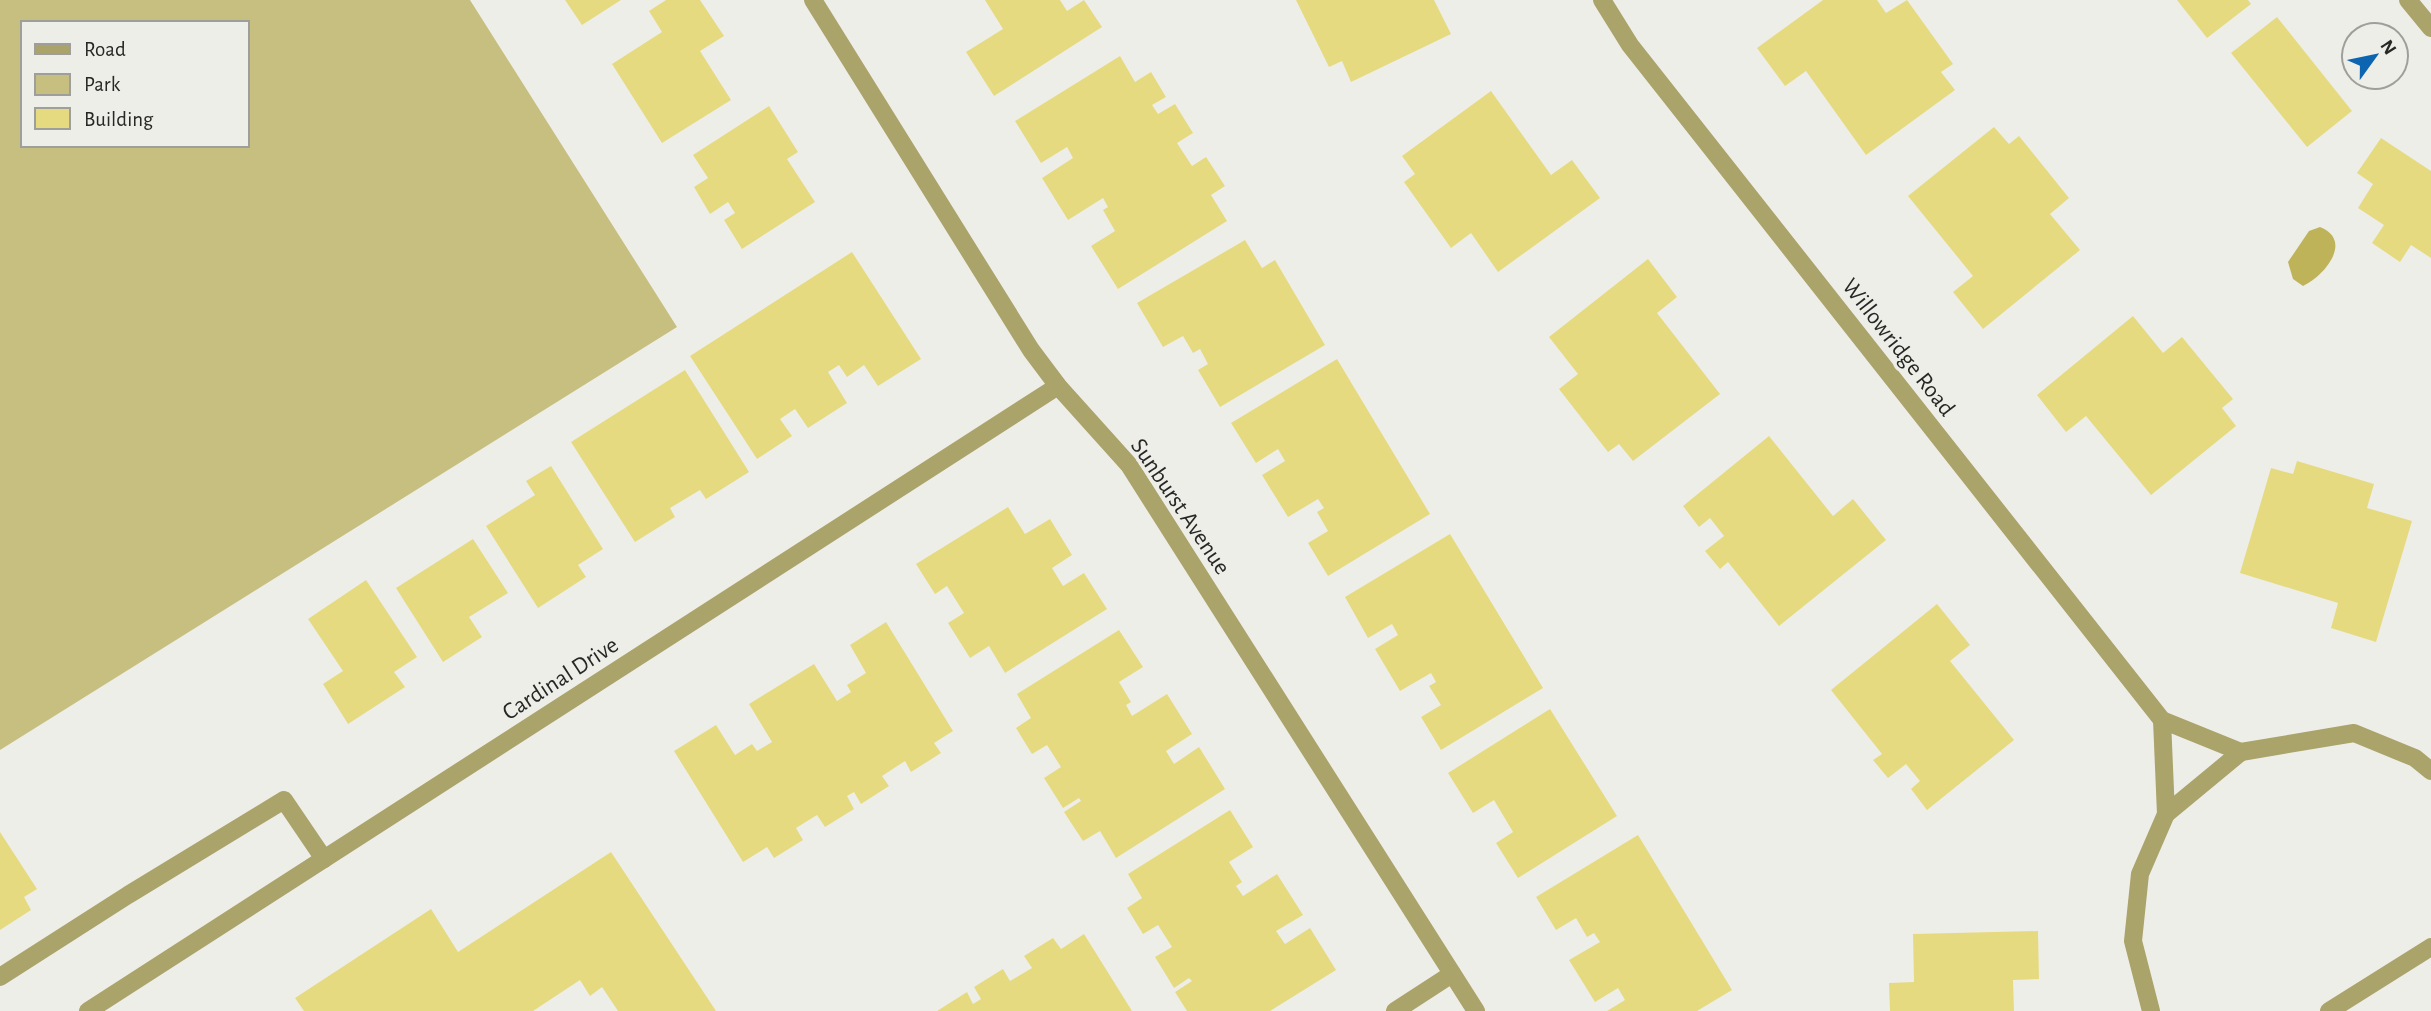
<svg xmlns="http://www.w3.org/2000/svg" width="2431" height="1011" viewBox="0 0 2431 1011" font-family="'Alegreya Sans',sans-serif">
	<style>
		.green { fill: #c7bf7f; fill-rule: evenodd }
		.water { fill: #beb359 }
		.building { fill: #e6da80 }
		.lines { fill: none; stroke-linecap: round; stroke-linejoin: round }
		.minor { stroke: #aaa36a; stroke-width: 18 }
		.labels { text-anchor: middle; stroke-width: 7; stroke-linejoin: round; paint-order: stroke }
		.street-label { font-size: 24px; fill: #272725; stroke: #eeeee9 }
	</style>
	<rect width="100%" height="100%" fill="#eeeee9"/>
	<path class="green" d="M0 0H470L677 327 0 750ZM23 23H247V145H23Z"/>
	<path class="water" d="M2320 227C2354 241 2324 276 2303 286L2293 279 2288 262 2309 231Z"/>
	<g class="building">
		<polygon points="565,0 621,0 582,25"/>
		<polygon points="666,0 700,0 724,36 700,51 731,100 662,143 612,64 662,32 649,11"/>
		<polygon points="985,0 1060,0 1067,11 1084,0 1102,27 994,96 966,52 1003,29"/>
		<polygon points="1296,0 1434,0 1451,34 1351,82 1342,61 1329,67"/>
		<polygon points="1823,0 1877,0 1886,13 1907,0 1953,64 1941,72 1955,90 1866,155 1806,71 1785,86 1757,48"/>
		<polygon points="2177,0 2248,0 2251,4 2207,38"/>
		<polygon points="2277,17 2352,111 2307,147 2231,53"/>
		<polygon points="1120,56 1135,82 1151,72 1166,97 1152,105 1158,114 1175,104 1193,133 1177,143 1192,166 1206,157 1225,186 1211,195 1227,221 1118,289 1091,246 1115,231 1103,210 1108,207 1103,198 1068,220 1042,178 1073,158 1067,147 1041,163 1015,121"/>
		<polygon points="1491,91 1551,175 1572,160 1600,198 1498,272 1471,233 1451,248 1404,182 1415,174 1402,156"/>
		<polygon points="769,106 798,152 787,159 815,202 742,249 724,220 735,213 728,202 710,214 694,187 708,178 693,155"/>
		<polygon points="1994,127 2009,144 2019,136 2069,198 2050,214 2080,250 1983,329 1953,292 1973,276 1908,196"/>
		<polygon points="2381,138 2431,171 2431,258 2411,245 2400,262 2372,243 2384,225 2358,208 2373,184 2357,173"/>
		<polygon points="1245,240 1262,268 1275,260 1325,345 1220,407 1198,370 1208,364 1200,349 1193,353 1183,336 1163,347 1137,303"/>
		<polygon points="852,252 921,359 878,386 864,365 847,377 839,365 828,372 847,403 808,428 795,409 780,419 792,436 757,459 690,356"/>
		<polygon points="1648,259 1677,297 1657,313 1720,394 1633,461 1619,444 1608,452 1559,389 1578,374 1549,337"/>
		<polygon points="2133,316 2163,353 2182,337 2233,399 2222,408 2236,426 2151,495 2086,416 2066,432 2037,395"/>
		<polygon points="1337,359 1430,514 1328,576 1308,543 1328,531 1317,512 1324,508 1318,499 1288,517 1262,475 1285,461 1278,449 1256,463 1231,423"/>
		<polygon points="685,370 749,472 706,499 700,490 670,508 675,517 635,542 571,442"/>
		<polygon points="1769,436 1833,516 1853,499 1886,540 1779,626 1728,562 1720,569 1705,551 1724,536 1710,518 1699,527 1683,506"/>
		<polygon points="2297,461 2374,484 2367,508 2412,521 2376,642 2331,628 2338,603 2240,573 2271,468 2293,474"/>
		<polygon points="551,466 603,549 578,565 586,577 538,608 486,526 535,495 526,481"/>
		<polygon points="1008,507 1025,534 1050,519 1072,555 1052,568 1063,586 1084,573 1107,609 1005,673 989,646 970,658 948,623 964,613 947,586 935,594 916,564"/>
		<polygon points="1450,534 1543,688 1441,750 1421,717 1441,705 1429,686 1436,682 1431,673 1400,691 1375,649 1398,635 1392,624 1368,638 1345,597"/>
		<polygon points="473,539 508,593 469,617 482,637 443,662 396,588"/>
		<polygon points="366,580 417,657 394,672 405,687 348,724 323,684 343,671 308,619"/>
		<polygon points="1937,604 1970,645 1950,661 2014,740 1927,810 1911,789 1920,781 1906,764 1888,778 1873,760 1882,754 1831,690"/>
		<polygon points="886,622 953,731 934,743 941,753 911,772 905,761 882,776 889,786 861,804 854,792 847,796 854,809 825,827 817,815 796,828 803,840 774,858 767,847 743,862 674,751 716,725 735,755 752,744 757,751 772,742 749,704 814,664 837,701 851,692 847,685 866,673 850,645"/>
		<polygon points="1119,630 1143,667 1119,682 1131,702 1126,705 1132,716 1167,694 1192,734 1166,751 1174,764 1199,747 1225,789 1116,858 1100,831 1083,841 1064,812 1081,801 1079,798 1063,808 1044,778 1061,767 1047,745 1032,754 1016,728 1031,718 1017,694"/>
		<polygon points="1550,709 1617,816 1518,878 1496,843 1513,832 1494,800 1473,813 1448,773"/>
		<polygon points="1230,810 1253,847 1229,862 1242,882 1236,886 1243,896 1277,874 1303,915 1276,931 1285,944 1310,928 1336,970 1270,1011 1187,1011 1175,992 1192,981 1189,978 1174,988 1155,957 1172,947 1158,925 1143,934 1127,908 1142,898 1128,874"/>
		<polygon points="0,832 37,889 24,897 31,910 0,930"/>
		<polygon points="1638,835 1732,990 1697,1011 1607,1011 1625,1000 1618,988 1595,1002 1569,960 1600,942 1594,933 1587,937 1576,918 1556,930 1536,897"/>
		<polygon points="611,852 716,1011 618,1011 602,987 590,996 580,980 533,1011 304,1011 295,998 431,909 458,952"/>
		<polygon points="2038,931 2039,979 2013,980 2014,1011 1890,1011 1889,983 1914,982 1913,934"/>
		<polygon points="1084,934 1132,1011 937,1011 967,992 973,1004 981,999 974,987 1003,969 1010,981 1032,968 1024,956 1053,938 1061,949"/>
	</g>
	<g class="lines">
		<g class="minor">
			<polyline points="813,0 1031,350 1058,386 1129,465 1476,1011"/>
			<polyline points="1602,0 1630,45 2162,720 2241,752 2354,733 2415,758 2431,771"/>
			<polyline points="2408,0 2431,28"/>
			<polyline points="2166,814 2241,752"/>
			<polyline points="0,977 128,895 284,800 324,859"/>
			<polyline points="88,1011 1058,386"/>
			<polyline points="1395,1011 1452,974"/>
			<polyline points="2151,1011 2133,941 2140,874 2166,814 2162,720"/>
			<polyline points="2329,1011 2431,947"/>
		</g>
	</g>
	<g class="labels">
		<g class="street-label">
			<text transform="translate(1899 347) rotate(52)" y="8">Willowridge Road</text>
			<text transform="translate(1181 506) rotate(56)" y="8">Sunburst Avenue</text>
			<text transform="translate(560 678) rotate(-33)" y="8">Cardinal Drive</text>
		</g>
	</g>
	<rect x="21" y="21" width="228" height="126" fill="#eeeee9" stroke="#9e9e9b" stroke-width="2"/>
	<rect x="35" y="44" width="35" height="10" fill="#aaa36a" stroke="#9e9e9b" stroke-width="2"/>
	<text x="84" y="56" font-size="21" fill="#272725">Road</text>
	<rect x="35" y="74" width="35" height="21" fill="#c7bf7f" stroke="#9e9e9b" stroke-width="2"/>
	<text x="84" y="91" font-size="21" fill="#272725">Park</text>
	<rect x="35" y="108" width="35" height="21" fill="#e6da80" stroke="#9e9e9b" stroke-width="2"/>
	<text x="84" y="126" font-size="21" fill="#272725">Building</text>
	<g transform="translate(2375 56) rotate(57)"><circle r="33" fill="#eeeee9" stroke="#9e9e9b" stroke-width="2"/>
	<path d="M0-5L12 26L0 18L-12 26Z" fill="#0d64b1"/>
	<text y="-10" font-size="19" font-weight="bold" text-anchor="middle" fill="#272725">N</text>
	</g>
</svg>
